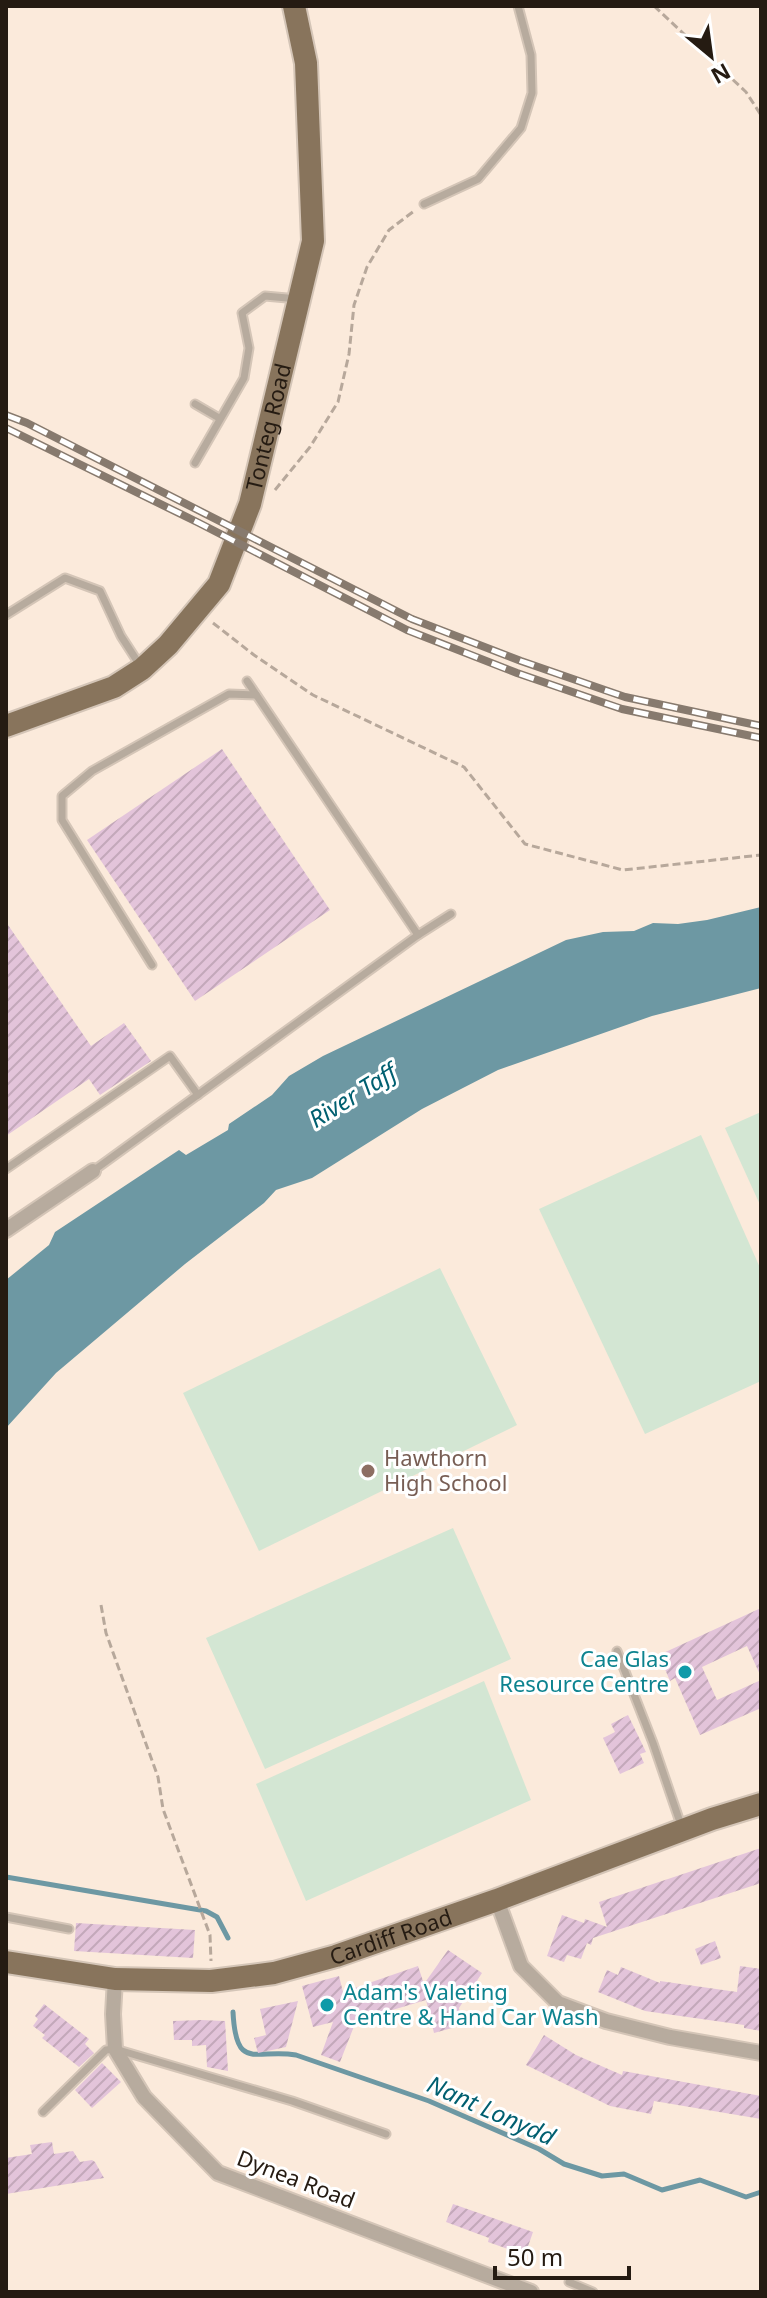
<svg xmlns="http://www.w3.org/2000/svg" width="767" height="2298" viewBox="0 0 767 2298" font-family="'Noto Sans',sans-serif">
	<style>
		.pitch { fill: #d3e6d3 }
		.water { fill: #6d98a3 }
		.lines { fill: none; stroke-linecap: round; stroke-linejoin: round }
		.stream { stroke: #6d98a3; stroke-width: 5 }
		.building { fill: url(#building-hatch) }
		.service-casing { stroke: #d4c5b7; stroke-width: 11 }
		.minor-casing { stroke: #d4c5b7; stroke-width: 18 }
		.primary-casing { stroke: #d4c5b7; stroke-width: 26 }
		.path { stroke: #b7a89b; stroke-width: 3; stroke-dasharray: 8 4; stroke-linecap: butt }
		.service { stroke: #b7ab9e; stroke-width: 7 }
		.minor { stroke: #b7ab9e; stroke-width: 14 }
		.primary { stroke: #88745c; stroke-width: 22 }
		.rail-casing { stroke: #877a6e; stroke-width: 8 }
		.rail { stroke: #fff; stroke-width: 5; stroke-dasharray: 15; stroke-linecap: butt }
		.education-dot { fill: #8d6e63; stroke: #fff; stroke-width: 3 }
		.culture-dot { fill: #0f9aa8; stroke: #fff; stroke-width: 3 }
		.labels { text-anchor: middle; stroke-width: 6; stroke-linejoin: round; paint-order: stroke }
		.street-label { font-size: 22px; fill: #251b12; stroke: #fff }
		.education-label { font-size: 22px; fill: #785e54; stroke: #fff; text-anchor: start }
		.culture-label { font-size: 22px; fill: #0d838f; stroke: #fff; text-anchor: end }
		.water-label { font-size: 24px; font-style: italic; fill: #005f70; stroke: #fff }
	</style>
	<defs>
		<pattern id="building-hatch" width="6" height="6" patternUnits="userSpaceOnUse" patternTransform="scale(2)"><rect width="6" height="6" fill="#e3c4da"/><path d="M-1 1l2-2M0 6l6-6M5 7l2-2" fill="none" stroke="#c3a8ba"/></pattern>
	</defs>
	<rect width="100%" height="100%" fill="#fbeadb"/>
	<g class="pitch">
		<polygon points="761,1112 761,1207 725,1128"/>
		<polygon points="701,1135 761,1270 761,1381 645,1434 539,1209"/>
		<polygon points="440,1268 517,1425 259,1551 183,1393"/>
		<polygon points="453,1528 511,1659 265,1769 206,1638"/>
		<polygon points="484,1681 531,1800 306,1901 256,1784"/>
	</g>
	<polygon class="water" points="761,907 761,988 652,1016 498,1070 422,1109 312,1178 276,1190 264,1203 185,1264 56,1373 6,1428 6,1280 49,1245 55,1232 179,1150 186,1155 228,1130 229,1124 272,1095 289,1076 323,1056 566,940 603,932 634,931 653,923 678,924 707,920"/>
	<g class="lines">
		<g class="stream">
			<polyline points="6,1877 206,1911 217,1917 228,1938"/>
			<path d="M233 2012C236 2073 256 2048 296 2055L429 2101 539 2149 564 2164 602 2176 624 2174 662 2190 700 2180 746 2197 761 2192"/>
		</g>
	</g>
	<g class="building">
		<polygon points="222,749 330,910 195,1001 87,840"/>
		<polygon points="6,922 91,1046 124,1023 151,1061 100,1095 89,1079 6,1136"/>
		<polygon points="761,1608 761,1677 747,1646 702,1667 717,1700 761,1680 761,1708 700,1735 675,1678 670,1681 659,1655"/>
		<polygon points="628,1715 646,1752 640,1754 644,1763 620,1774 603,1738 615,1732 611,1724"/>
		<polygon points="761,1848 761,1883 593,1938 591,1945 587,1943 581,1959 567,1955 564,1962 547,1956 562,1915 584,1923 585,1919 607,1927 599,1902"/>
		<polygon points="76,1923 195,1930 193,1958 74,1951"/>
		<polygon points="715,1941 721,1958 701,1965 695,1949"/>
		<polygon points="448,1950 482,1973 459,2008 463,2025 434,2033 426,2000 362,2019 360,2011 340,2062 321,2055 333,2022 313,2027 302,1986 339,1976 343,1992 418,1966 424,1984"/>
		<polygon points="740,1966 761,1969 761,2031 744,2028 744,2025 645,2011 598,1992 607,1970 618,1975 621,1967 660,1983 660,1981 737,1992"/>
		<polygon points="298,2001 286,2047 258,2053 254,2038 266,2035 260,2009"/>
		<polygon points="44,2004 89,2039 85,2044 94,2053 79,2067 42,2038 45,2035 33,2026 38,2019 35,2016"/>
		<polygon points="201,2020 225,2021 228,2071 207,2067 206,2045 192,2046 192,2040 174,2040 173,2021"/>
		<polygon points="544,2035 576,2055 622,2075 623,2071 761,2096 761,2119 654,2101 651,2114 610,2106 526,2065"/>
		<polygon points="102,2063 121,2082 92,2108 75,2090"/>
		<polygon points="52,2142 54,2154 73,2151 80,2162 92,2160 95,2162 104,2178 6,2194 6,2158 32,2154 30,2145"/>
		<polygon points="453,2204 533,2232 525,2255 488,2242 489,2238 446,2222"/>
	</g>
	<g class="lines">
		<defs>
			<g id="service">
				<polyline points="424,204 478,179 521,128 532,93 531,55 518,6"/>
				<polyline points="195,404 219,418"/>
				<polyline points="195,463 244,378 249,348 242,313 265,296 298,299"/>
				<polyline points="6,615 65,578 100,591 121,636 141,667"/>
				<polyline points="247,681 418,935"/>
				<polyline points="152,965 62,820 62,796 92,771 229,694 256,695"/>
				<polyline points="6,1169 170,1056 198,1095"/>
				<polyline points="93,1171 418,935 451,914"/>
				<polyline points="617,1651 653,1743 682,1828"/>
				<polyline points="6,1917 69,1929"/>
				<polyline points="43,2112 106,2050 115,2049 292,2101 386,2134"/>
				<polyline points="569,2282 593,2292"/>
			</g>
			<g id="minor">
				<polyline points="6,1230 93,1171"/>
				<polyline points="497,1900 521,1966 558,2003 606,2021 670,2037 761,2053"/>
				<polyline points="115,1979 113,2014 115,2049 144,2097 218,2173 531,2292"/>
			</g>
			<g id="primary">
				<path id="s1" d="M6 726 114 687 142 669 168 645 219 584 250 504 313 241 306 63 294 6"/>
				<path id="s2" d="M6 1962 115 1979 211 1981 274 1973 336 1956 497 1900 712 1819 761 1804"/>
			</g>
		</defs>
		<use href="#service" class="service-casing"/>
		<use href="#minor" class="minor-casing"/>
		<use href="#primary" class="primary-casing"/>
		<g class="path">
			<polyline points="654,6 746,92 761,115"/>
			<polyline points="275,490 310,447 338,402 349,354 354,305 367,267 389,230 414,211"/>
			<polyline points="213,623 254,655 313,695 464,767 525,844 623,870 761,855"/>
			<polyline points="101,1605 106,1633 158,1777 163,1809 210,1935 211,1961"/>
		</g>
		<use href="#service" class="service"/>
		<use href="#minor" class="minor"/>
		<use href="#primary" class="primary"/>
		<defs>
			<g id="rail">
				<polyline points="6,415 27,423 412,619 521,661 625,697 761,726"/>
				<polyline points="6,428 199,523 407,630 517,673 622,709 761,738"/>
			</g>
		</defs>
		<use href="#rail" class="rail-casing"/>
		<use href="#rail" class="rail"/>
	</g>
	<circle class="education-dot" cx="368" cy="1471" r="8"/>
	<g class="culture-dot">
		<circle cx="685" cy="1672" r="8"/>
		<circle cx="327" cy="2005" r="8"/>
	</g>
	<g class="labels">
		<g class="street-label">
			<text dy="8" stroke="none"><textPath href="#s1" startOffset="428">Tonteg Road</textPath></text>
			<text dy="8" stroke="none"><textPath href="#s2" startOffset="392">Cardiff Road</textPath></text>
			<text transform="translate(296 2179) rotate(21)" y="8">Dynea Road</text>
		</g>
		<g class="education-label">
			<text x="384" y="1466">Hawthorn<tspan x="384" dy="25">High School</tspan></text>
		</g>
		<g class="culture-label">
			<text x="669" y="1667">Cae Glas<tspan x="669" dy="25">Resource Centre</tspan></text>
			<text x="343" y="2000" text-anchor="start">Adam's Valeting<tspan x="343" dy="25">Centre &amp; Hand Car Wash</tspan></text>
		</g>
		<g class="water-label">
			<text transform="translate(353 1096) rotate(-32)" y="8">River Taff</text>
			<text transform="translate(491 2111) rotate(24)" y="8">Nant Lonydd</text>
		</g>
	</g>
	<rect width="767" height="2298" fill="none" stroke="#251b12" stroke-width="16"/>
	<g transform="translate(711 56) rotate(151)" stroke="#ffffff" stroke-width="6" paint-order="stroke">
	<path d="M0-6L14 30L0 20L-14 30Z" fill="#251b12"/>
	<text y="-12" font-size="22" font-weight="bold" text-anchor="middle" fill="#251b12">N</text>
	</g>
	<path d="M495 2266v12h134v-12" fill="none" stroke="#251b12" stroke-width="4"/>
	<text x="507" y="2266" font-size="24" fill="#251b12" stroke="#ffffff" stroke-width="6" paint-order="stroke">50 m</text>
</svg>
